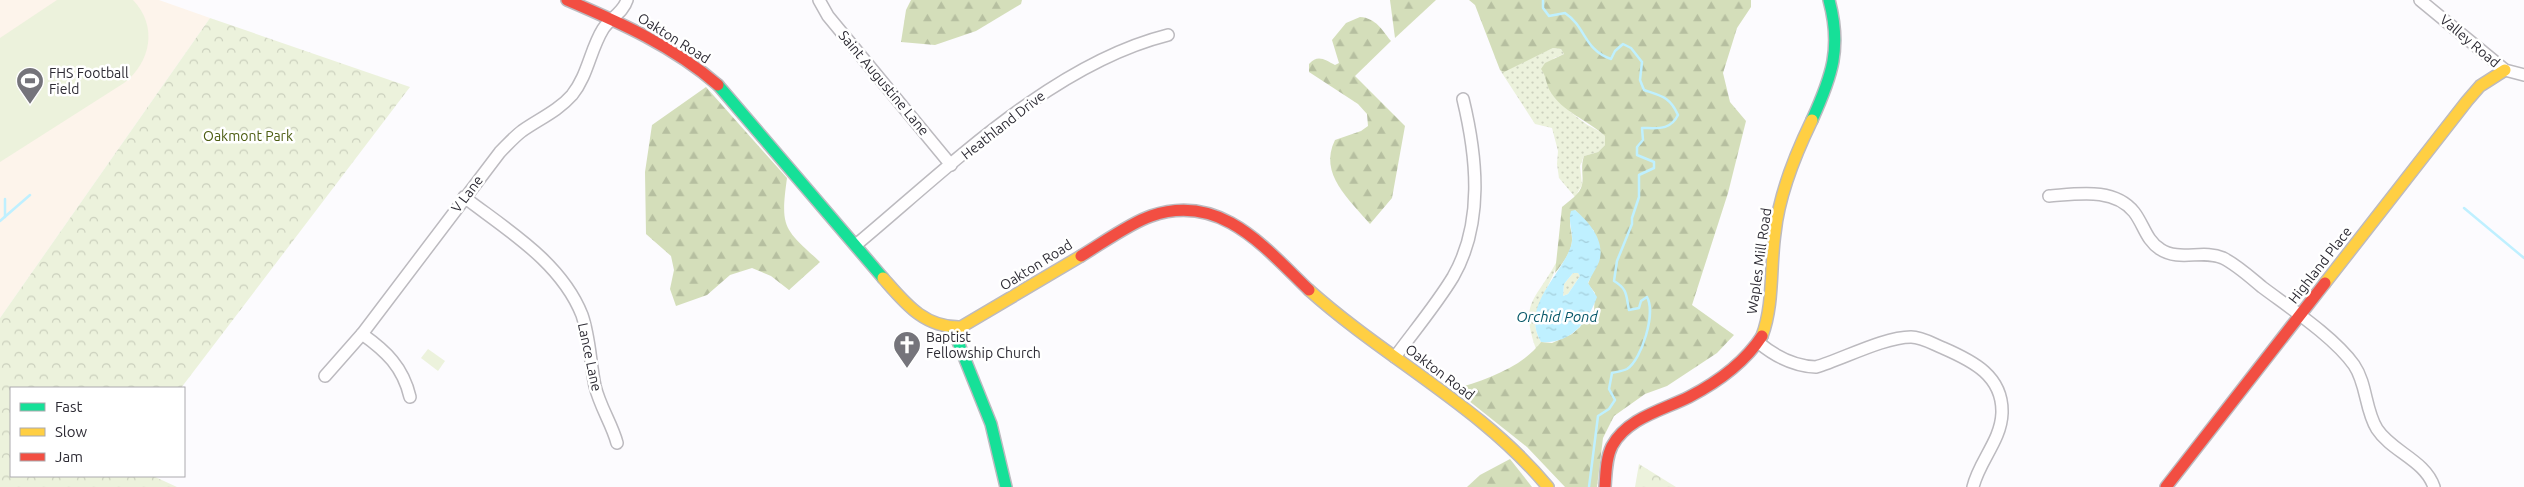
<svg xmlns="http://www.w3.org/2000/svg" width="2524" height="487" viewBox="0 0 2524 487" font-family="Ubuntu,sans-serif">
	<style>
		.education { fill: #fdf4eb }
		.grass { fill: url(#grass-dots) }
		.forest { fill: url(#forest-firs) }
		.park { fill: url(#park-crowns) }
		.garden { fill: #ecf2dc }
		.water { fill: url(#water-ripples); fill-rule: evenodd }
		.lines { fill: none; stroke-linecap: round; stroke-linejoin: round }
		.stream { stroke: #bff0ff; stroke-width: 2.5 }
		.street-casing { stroke: #bcbabf; stroke-width: 14 }
		.fast-casing { stroke: #bcbabf; stroke-width: 14 }
		.slow-casing { stroke: #bcbabf; stroke-width: 14 }
		.jam-casing { stroke: #bcbabf; stroke-width: 14 }
		.street { stroke: #fffeff; stroke-width: 11 }
		.fast { stroke: #16e098; stroke-width: 11 }
		.slow { stroke: #ffcf43; stroke-width: 11 }
		.jam { stroke: #f24e42; stroke-width: 11 }
		.labels { text-anchor: middle; stroke-width: 5; stroke-linejoin: round; paint-order: stroke }
		.street-label { font-size: 14px; fill: #2d2b34; stroke: #fff }
		.poi-label { font-size: 14px; fill: #2d2b34; stroke: #fff; text-anchor: start }
		.park-label { font-size: 14px; fill: #4c5c11; stroke: #fff }
		.water-label { font-size: 15px; font-style: italic; fill: #075869; stroke: #fff }
	</style>
	<defs>
		<pattern id="grass-dots" width="8" height="8" patternUnits="userSpaceOnUse" patternTransform="scale(1.25)"><rect width="8" height="8" fill="#ecf2dc"/><path d="M2 2h.1M6 6h.1" fill="none" stroke="#cbd0bd" stroke-width="1.8" stroke-linecap="round"/></pattern>
		<pattern id="forest-firs" width="22" height="20" patternUnits="userSpaceOnUse" patternTransform="scale(1.25)"><rect width="22" height="20" fill="#d4deba"/><path d="M5 1l3.5 6h-7zM16 11l3.5 6h-7z" fill="#b6bfa0"/></pattern>
		<pattern id="park-crowns" width="20" height="18" patternUnits="userSpaceOnUse" patternTransform="scale(1.25)"><rect width="20" height="18" fill="#ecf2dc"/><path d="M2 6a3 3 0 1 1 6 0M12 15a3 3 0 1 1 6 0" fill="none" stroke="#cbd0bd"/></pattern>
		<pattern id="water-ripples" width="26" height="14" patternUnits="userSpaceOnUse" patternTransform="scale(1.25)"><rect width="26" height="14" fill="#bff0ff"/><path d="M2 4q2-2 4 0t4 0M15 11q2-2 4 0t4 0" fill="none" stroke="#a4cedb"/></pattern>
	</defs>
	<rect width="100%" height="100%" fill="#fcfbfe"/>
	<polygon class="education" points="0,0 159,0 210,18 0,318"/>
	<g class="grass">
		<path d="M1553 48 1561 49 1564 54 1554 58 1544 73C1551 94 1564 108 1582 121 1589 127 1598 129 1605 136V145L1598 152 1584 156 1580 166 1582 185 1575 197 1559 178 1557 164 1558 151 1552 128 1535 124 1500 70 1504 71Z"/>
		<path d="M1557 261C1553 289 1523 312 1541 342L1536 349C1519 301 1536 301 1557 261Z"/>
		<polygon points="1573,273 1578,273 1580,276 1568,294 1563,296 1564,284"/>
	</g>
	<g class="forest">
		<polygon points="911,0 1022,0 1021,4 976,31 935,45 901,42 906,10"/>
		<polygon points="1390,0 1436,0 1395,38"/>
		<path d="M1469 0H1751V7L1737 28 1723 73 1730 102 1746 121 1728 193 1692 305 1734 335 1717 353 1667 386 1645 394 1614 416 1603 438 1597 487H1565L1527 447 1454 389C1483 381 1523 367 1541 342L1552 343 1572 334 1580 327 1585 318 1594 311 1595 293 1588 284 1591 276 1594 231 1575 210C1566 224 1572 226 1572 240 1572 252 1562 264 1555 273L1562 207C1569 201 1580 194 1582 185 1584 175 1580 168 1584 156L1598 152 1605 145V136C1588 120 1562 112 1550 91 1546 84 1546 75 1541 69L1545 63 1564 54 1561 49 1553 48 1504 72 1500 70 1475 5Z"/>
		<path d="M1360 17C1376 18 1382 30 1391 41L1355 76 1405 126 1392 198 1370 224C1350 200 1318 174 1335 140L1361 131 1368 126 1367 114 1358 104 1309 72V64C1318 54 1325 60 1335 65L1339 63 1332 40 1346 23Z"/>
		<path d="M706 87 787 178C780 229 784 228 820 262L789 290 771 276 752 268 730 275 707 295 676 306 670 289 674 270 671 256 646 234 645 172 652 125Z"/>
		<polygon points="1510,459 1532,487 1467,487 1480,475"/>
	</g>
	<g class="park">
		<polygon points="210,18 410,87 181,388 11,388 11,476 153,476 177,487 0,487 0,318"/>
		<polygon points="1639,464 1676,487 1635,487"/>
	</g>
	<g class="garden">
		<path d="M57 0H133C158 26 151 62 124 83L0 162V38Z"/>
		<polygon points="428,349 445,361 438,371 421,358"/>
	</g>
	<path class="water" d="M1575 210C1589 222 1606 241 1599 262 1596 269 1591 276 1588 283L1597 297C1588 322 1571 344 1541 342 1520 307 1561 276 1571 246 1575 234 1567 223 1571 211ZM1573 273H1578L1580 276 1568 294 1563 296 1564 284Z"/>
	<g class="lines">
		<g class="stream">
			<path d="M1543 0V8L1549 16 1565 13C1586 27 1584 50 1611 59L1615 51 1623 44 1631 48 1642 62 1640 80 1644 90C1662 96 1670 97 1678 115 1670 131 1657 128 1642 128L1643 140 1637 147V155L1654 162V168L1639 175V197L1632 218V224L1617 261 1614 281C1628 289 1626 296 1629 310L1639 308 1641 301 1647 297C1656 313 1642 359 1627 369 1623 371 1616 372 1612 373L1609 389 1615 400 1609 409 1598 416 1589 487"/>
			<polyline points="2464,208 2524,258"/>
			<polyline points="5,217 5,199"/>
			<polyline points="0,221 30,195"/>
		</g>
		<defs>
			<g id="street">
				<polyline points="819,0 828,16 951,165"/>
				<polyline points="2420,0 2505,70 2524,75"/>
				<path d="M2049 196C2077 194 2114 187 2134 212 2144 225 2146 240 2160 249 2179 262 2203 249 2223 258 2237 265 2250 277 2262 287 2290 308 2334 337 2354 365 2367 384 2365 410 2377 429 2392 452 2425 460 2434 487"/>
				<path d="M464 197C507 230 561 262 582 315 590 338 590 362 595 386 600 407 612 424 617 443"/>
				<path d="M857 244C947 169 1052 64 1168 35"/>
				<path d="M362 334C386 351 403 367 410 397"/>
				<path d="M1759 343C1776 357 1794 366 1816 367 1843 359 1884 337 1911 337 1922 337 1933 344 1943 348 1973 361 2003 376 2002 413 2001 441 1979 461 1973 487"/>
				<path d="M1395 357C1414 331 1436 305 1453 277 1484 223 1477 157 1463 99"/>
				<path d="M325 376 362 334 500 152C507 145 514 137 522 131 539 119 558 111 572 95 588 75 590 50 603 29 610 18 623 13 627 0"/>
			</g>
			<g id="fast">
				<polyline points="718,85 883,278"/>
				<path d="M1812 120C1832 76 1842 48 1829 0"/>
				<polyline points="952,327 991,424 1006,487"/>
			</g>
			<g id="slow">
				<path d="M883 278C905 303 924 328 961 327L1081 256"/>
				<polyline points="2325,283 2467,101 2480,86 2505,70"/>
				<path d="M1309 290C1386 359 1482 407 1548 487"/>
				<path d="M1762 336C1774 304 1770 267 1775 233 1779 194 1795 155 1812 120"/>
			</g>
			<g id="jam">
				<path d="M567 0C621 23 673 46 718 85"/>
				<path d="M1081 256C1101 244 1130 223 1151 216 1221 192 1265 248 1309 290"/>
				<path d="M1605 487C1606 473 1606 458 1612 446 1627 418 1663 410 1689 397 1716 383 1745 362 1762 336"/>
				<polyline points="2166,487 2325,283"/>
			</g>
		</defs>
		<use href="#street" class="street-casing"/>
		<use href="#fast" class="fast-casing"/>
		<use href="#slow" class="slow-casing"/>
		<use href="#jam" class="jam-casing"/>
		<use href="#street" class="street"/>
		<use href="#fast" class="fast"/>
		<use href="#slow" class="slow"/>
		<use href="#jam" class="jam"/>
	</g>
	<defs>
		<symbol id="stadium-pin" viewBox="-11 -11 22 30"><path d="M0 17L-7.5 6A9.5 9.5 0 1 1 7.5 6Z" fill="#75747b" stroke="#fff"/><path d="M0-5a6.5 5 0 1 0 0 10a6.5 5 0 1 0 0-10ZM-3.5-1.8h7v3.6h-7Z" fill="#fff"/></symbol>
		<symbol id="church-pin" viewBox="-11 -11 22 30"><path d="M0 17L-7.5 6A9.5 9.5 0 1 1 7.5 6Z" fill="#75747b" stroke="#fff"/><path d="M-1.2-6h2.4v3.5h3.3v2.4h-3.3V6h-2.4V-.1h-3.3v-2.4h3.3Z" fill="#fff"/></symbol>
	</defs>
	<g fill-rule="evenodd">
		<use href="#stadium-pin" x="14" y="65" width="32" height="43"/>
		<use href="#church-pin" x="891" y="329" width="32" height="43"/>
	</g>
	<g class="labels">
		<g class="street-label">
			<text transform="translate(674 38) rotate(32)" y="5">Oakton Road</text>
			<text transform="translate(2470 41) rotate(40)" y="5">Valley Road</text>
			<text transform="translate(884 83) rotate(50)" y="5">Saint Augustine Lane</text>
			<text transform="translate(1003 125) rotate(-38)" y="5">Heathland Drive</text>
			<text transform="translate(467 194) rotate(-53)" y="5">V Lane</text>
			<text transform="translate(1759 261) rotate(-82)" y="5">Waples Mill Road</text>
			<text transform="translate(1036 265) rotate(-32)" y="5">Oakton Road</text>
			<text transform="translate(2320 265) rotate(-52)" y="5">Highland Place</text>
			<text transform="translate(590 357) rotate(78)" y="5">Lance Lane</text>
			<text transform="translate(1440 372) rotate(37)" y="5">Oakton Road</text>
		</g>
		<g class="poi-label">
			<text x="49" y="78">FHS Football<tspan x="49" dy="16">Field</tspan></text>
			<text x="926" y="342">Baptist<tspan x="926" dy="16">Fellowship Church</tspan></text>
		</g>
		<g class="park-label">
			<text x="248" y="141">Oakmont Park</text>
		</g>
		<g class="water-label">
			<text x="1557" y="322">Orchid Pond</text>
		</g>
	</g>
	<rect x="10" y="387" width="175" height="90" fill="#ffffff" stroke="#abaaae"/>
	<rect x="20" y="403" width="25" height="8" fill="#16e098" stroke="#abaaae"/>
	<text x="55" y="412" font-size="15" fill="#2d2b34">Fast</text>
	<rect x="20" y="428" width="25" height="8" fill="#ffcf43" stroke="#abaaae"/>
	<text x="55" y="437" font-size="15" fill="#2d2b34">Slow</text>
	<rect x="20" y="453" width="25" height="8" fill="#f24e42" stroke="#abaaae"/>
	<text x="55" y="462" font-size="15" fill="#2d2b34">Jam</text>
</svg>
